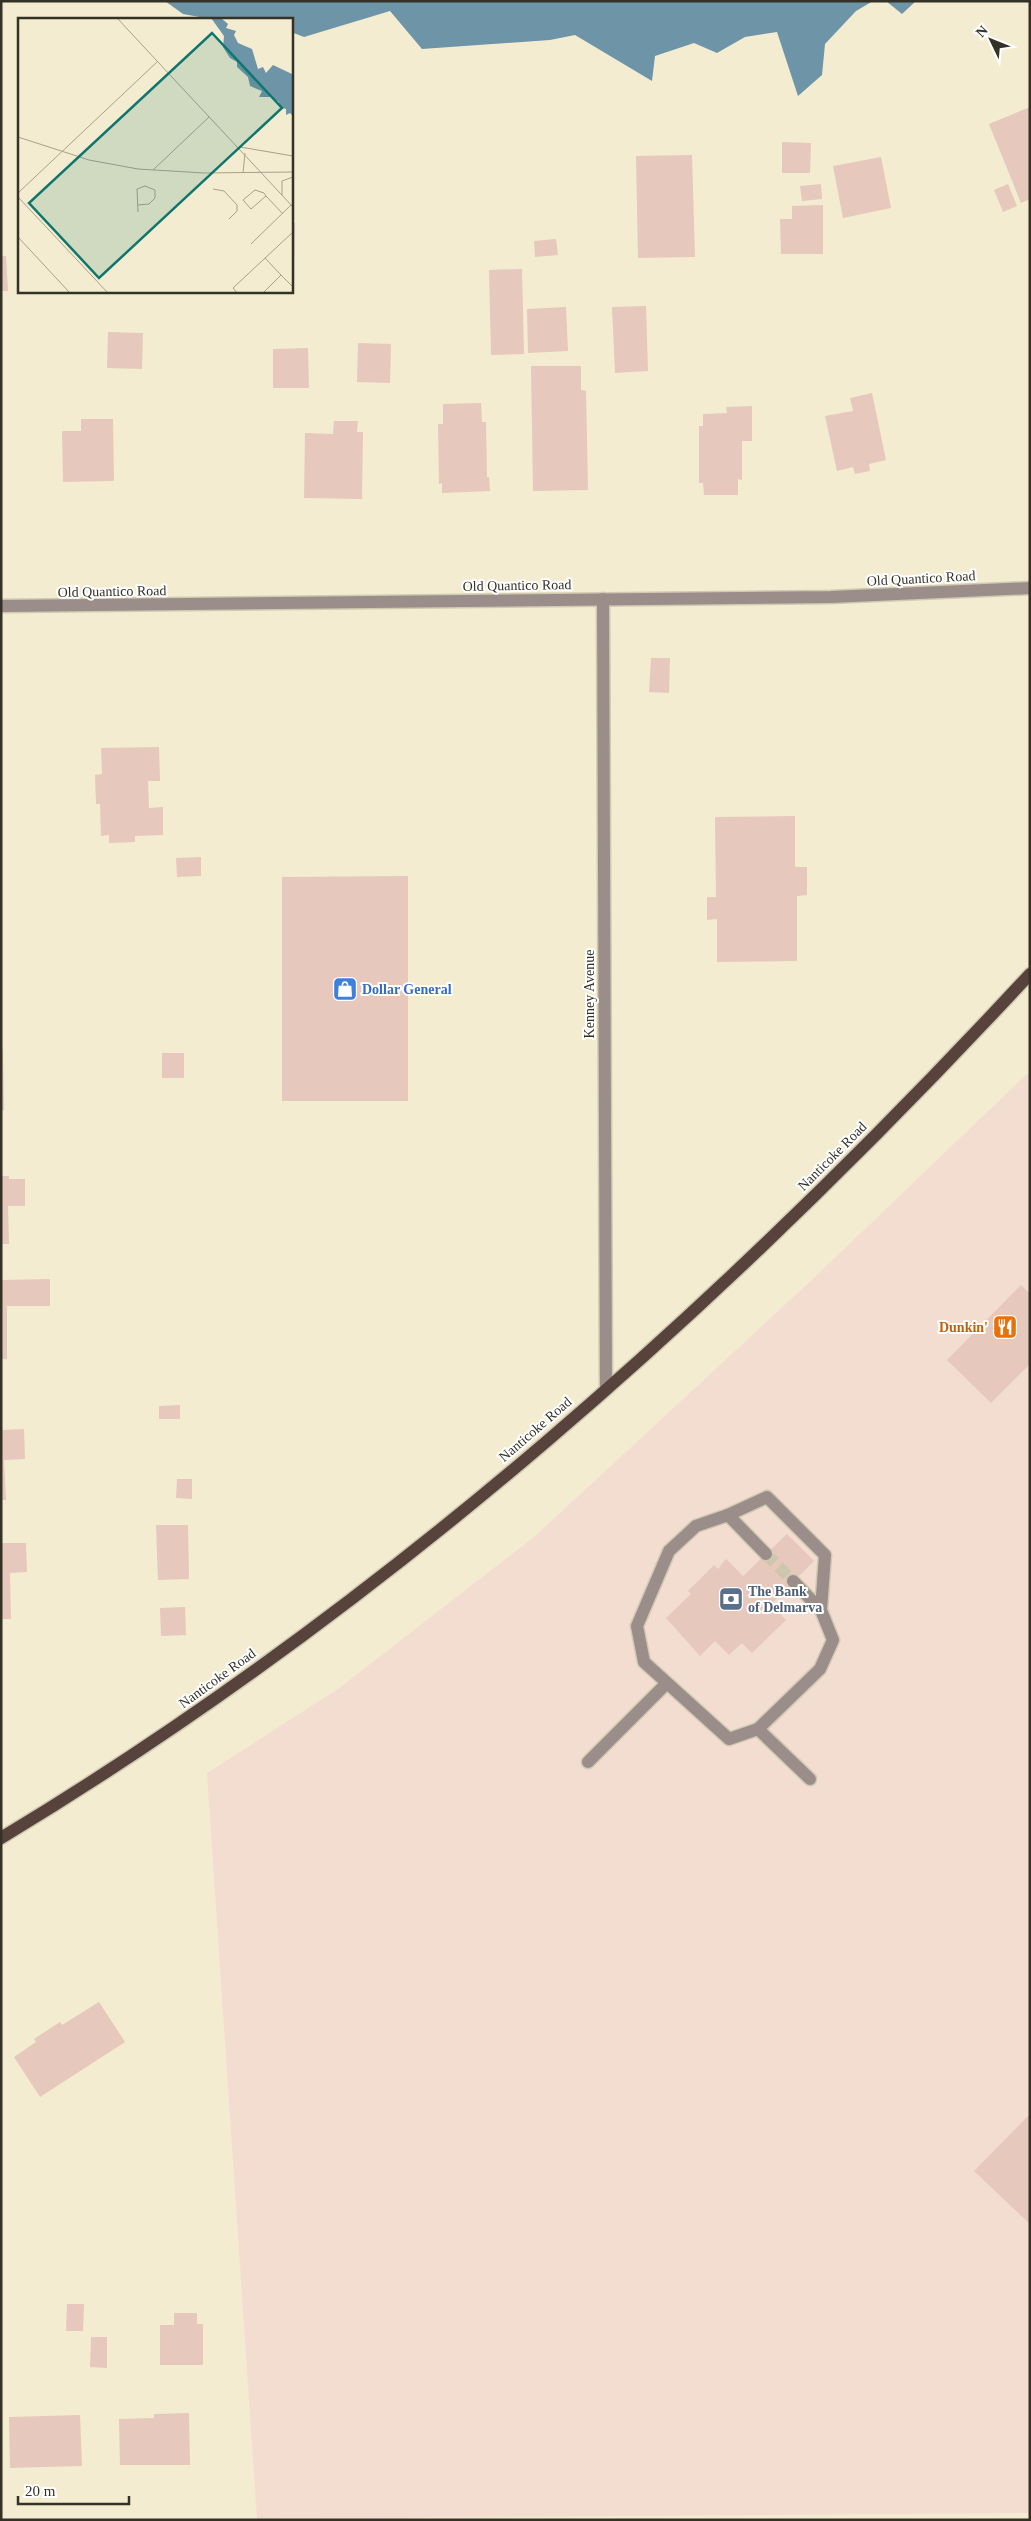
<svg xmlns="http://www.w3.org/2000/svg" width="1031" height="2521" viewBox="0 0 1031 2521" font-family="Georgia,serif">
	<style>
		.commercial { fill: #f3ddd0 }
		.water { fill: #6e95a7 }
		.building { fill: #e6c8bc }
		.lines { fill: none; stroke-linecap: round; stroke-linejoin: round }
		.minor-tunnel { stroke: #cdc7ae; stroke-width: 12; stroke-dasharray: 12 6; stroke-linecap: butt }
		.minor-casing { stroke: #d1cab2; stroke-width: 15 }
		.major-casing { stroke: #d1cab2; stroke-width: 15 }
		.minor { stroke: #9b8d8a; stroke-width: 12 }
		.major { stroke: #57423c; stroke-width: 12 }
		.labels { text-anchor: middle; stroke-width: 4; stroke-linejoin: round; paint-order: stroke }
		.street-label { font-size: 14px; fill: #343127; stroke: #fff }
		.shop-label { font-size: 14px; font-weight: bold; fill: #366cbe; stroke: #fff; text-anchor: start }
		.food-label { font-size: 14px; font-weight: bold; fill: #c56008; stroke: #fff; text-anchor: end }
		.service-label { font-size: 14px; font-weight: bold; fill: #4e5e75; stroke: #fff; text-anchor: start }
		.inset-road { fill: none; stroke: #a7a18c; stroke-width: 1 }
		.view { fill: #0f766e; fill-opacity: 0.15; stroke: #0f766e; stroke-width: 2.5 }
		.inset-edge { fill: none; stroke: #343127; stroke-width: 2.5 }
	</style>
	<rect width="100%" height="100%" fill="#f3ecd0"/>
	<polygon class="commercial" points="1030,1071 1030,2513 257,2519 207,1773 338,1689 534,1537 816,1276"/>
	<g class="water">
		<polygon points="165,1 873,1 856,11 825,44 822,75 798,96 777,32 745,37 717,53 694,43 655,56 652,81 575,35 550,40 422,49 390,11 304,37 291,32 291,19 211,19 183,14"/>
		<polygon points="886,1 916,1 902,14"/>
	</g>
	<g class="building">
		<polygon points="1030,107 1030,199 1021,203 989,124"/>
		<polygon points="782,142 811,143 810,173 782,173"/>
		<polygon points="692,155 695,257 638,258 636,156"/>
		<polygon points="881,157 891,208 843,218 833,166"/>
		<polygon points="821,184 822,199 802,201 800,186"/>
		<polygon points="1008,184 1017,206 1003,212 994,190"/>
		<polygon points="823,205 823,254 781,254 780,219 792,219 792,206"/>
		<polygon points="291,223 295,223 294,285 291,285"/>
		<polygon points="556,239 558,255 535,257 534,241"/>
		<polygon points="1,256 6,256 8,291 1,291"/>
		<polygon points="522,269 524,354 491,355 489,270"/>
		<polygon points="646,306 648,371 615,373 612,307"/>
		<polygon points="566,307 568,351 528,353 527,309"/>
		<polygon points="108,332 143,333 142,369 107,368"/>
		<polygon points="358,343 391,344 390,383 357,382"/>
		<polygon points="308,348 309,388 273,388 273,349"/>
		<polygon points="531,366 581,366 581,390 586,391 588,490 533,491"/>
		<polygon points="872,393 886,460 869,464 870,471 855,474 853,467 837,471 825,416 853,411 850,398"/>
		<polygon points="481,403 482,422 486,422 487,477 489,477 490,491 442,493 442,483 439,484 438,424 443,424 443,404"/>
		<polygon points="752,406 752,441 742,441 742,480 738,479 738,495 704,495 703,483 699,483 699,426 703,426 703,414 727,413 726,407"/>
		<polygon points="81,419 113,419 114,481 63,482 62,431 81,431"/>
		<polygon points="334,421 358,421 357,432 363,432 362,499 304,498 305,433 333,434"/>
		<polygon points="651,658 670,658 669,693 649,692"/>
		<polygon points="159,747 160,781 148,781 149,808 163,807 163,835 135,836 135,842 109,843 109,835 101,836 100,804 96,804 95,775 102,774 101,748"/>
		<polygon points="795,816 795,867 807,867 807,895 797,896 797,961 717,962 717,919 707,920 707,897 716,897 715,817"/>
		<polygon points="201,857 201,876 177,877 176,858"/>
		<polygon points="408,876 408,1101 282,1101 282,877"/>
		<polygon points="1,1049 3,1049 4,1110 1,1111"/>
		<rect x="162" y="1053" width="22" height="25"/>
		<polygon points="1,1176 9,1176 9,1179 25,1179 25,1206 8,1206 9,1244 1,1244"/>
		<polygon points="50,1279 50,1306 7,1306 7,1359 1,1359 1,1280"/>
		<polygon points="1021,1285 1030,1294 1030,1364 991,1403 947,1360"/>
		<polygon points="180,1405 180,1419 159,1419 159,1406"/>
		<polygon points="1,1427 3,1430 24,1429 25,1459 4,1460 6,1500 1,1500"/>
		<polygon points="177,1479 192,1479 192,1499 176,1498"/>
		<polygon points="156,1525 188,1525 189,1579 158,1580"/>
		<polygon points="787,1534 814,1561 771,1604 786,1620 752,1653 742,1643 729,1655 715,1641 700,1656 666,1618 691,1594 688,1591 714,1565 718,1569 726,1559 743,1576"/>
		<polygon points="1,1543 26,1543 27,1572 10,1573 11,1619 1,1619"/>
		<polygon points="185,1607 186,1635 161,1636 160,1608"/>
		<polygon points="99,2002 125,2042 40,2097 14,2057 36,2042 34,2039 60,2022 62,2025"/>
		<polygon points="1030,2114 1030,2224 974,2171"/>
		<polygon points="67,2304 84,2304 83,2331 66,2331"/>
		<polygon points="174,2313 197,2313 197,2324 203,2324 203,2365 160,2365 160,2325 174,2325"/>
		<polygon points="91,2337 107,2337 107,2368 90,2367"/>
		<polygon points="189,2413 190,2465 120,2465 119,2419 154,2418 154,2414"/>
		<polygon points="80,2415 82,2466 10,2468 9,2417"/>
	</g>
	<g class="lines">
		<polyline class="minor-tunnel" points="766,1554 793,1581"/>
		<defs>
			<g id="minor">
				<polyline points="603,599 606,1388"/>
				<polyline points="1,606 831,597 1030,588"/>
				<polygon points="767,1497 825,1555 821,1610 833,1640 820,1669 758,1729 729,1739 644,1662 637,1626 669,1551 696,1526 728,1515"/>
				<polyline points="728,1515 766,1554"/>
				<polyline points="793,1581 821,1610"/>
				<polyline points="758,1729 810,1779"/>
				<polyline points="588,1762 666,1684"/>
			</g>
			<path id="major" d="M1 1838C386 1606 726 1302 1030 974"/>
		</defs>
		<use href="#minor" class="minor-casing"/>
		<use href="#major" class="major-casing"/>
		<use href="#minor" class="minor"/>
		<use href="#major" class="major"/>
	</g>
	<defs>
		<symbol id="shop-square" viewBox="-11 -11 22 22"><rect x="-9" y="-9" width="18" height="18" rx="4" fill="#3f7fe0" stroke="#fff"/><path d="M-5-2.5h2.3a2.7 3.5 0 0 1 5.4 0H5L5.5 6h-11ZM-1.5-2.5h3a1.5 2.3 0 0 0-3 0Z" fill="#fff"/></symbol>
		<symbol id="restaurant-square" viewBox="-11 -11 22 22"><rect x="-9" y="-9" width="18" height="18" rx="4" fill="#e8710a" stroke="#fff"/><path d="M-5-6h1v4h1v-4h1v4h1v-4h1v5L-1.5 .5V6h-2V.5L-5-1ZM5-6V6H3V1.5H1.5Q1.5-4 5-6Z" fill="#fff"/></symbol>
		<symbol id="bank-square" viewBox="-11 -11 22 22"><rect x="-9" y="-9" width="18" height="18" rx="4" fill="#5c6f8a" stroke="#fff"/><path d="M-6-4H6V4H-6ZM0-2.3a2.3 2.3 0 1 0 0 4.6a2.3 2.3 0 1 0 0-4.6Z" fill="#fff"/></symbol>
	</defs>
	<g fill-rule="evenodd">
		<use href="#shop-square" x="331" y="975" width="28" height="28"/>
		<use href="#restaurant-square" x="991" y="1313" width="28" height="28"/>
		<use href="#bank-square" x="717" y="1585" width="28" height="28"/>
	</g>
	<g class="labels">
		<g class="street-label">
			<text transform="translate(921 578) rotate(-3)" y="5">Old Quantico Road</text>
			<text transform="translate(517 585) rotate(-1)" y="5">Old Quantico Road</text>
			<text transform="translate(112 591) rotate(-1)" y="5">Old Quantico Road</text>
			<text transform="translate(589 994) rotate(-90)" y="5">Kenney Avenue</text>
			<text transform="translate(832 1156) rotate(-45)" y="5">Nanticoke Road</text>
			<text transform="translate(535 1429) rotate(-41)" y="5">Nanticoke Road</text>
			<text transform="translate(217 1678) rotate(-36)" y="5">Nanticoke Road</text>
		</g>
		<g class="shop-label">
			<text x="362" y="994">Dollar General</text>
		</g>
		<g class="food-label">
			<text x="988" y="1332">Dunkin'</text>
		</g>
		<g class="service-label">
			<text x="748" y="1596">The Bank<tspan x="748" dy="16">of Delmarva</tspan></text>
		</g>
	</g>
	<g transform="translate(18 18)">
		<rect width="275" height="275" fill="#f3ecd0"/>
		<path d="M193 0H203L210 6 208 10 218 13 216 17 220 25 234 31 240 51 245 49 248 55 255 47 274 56 275 98 272 95 268 97V91L261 89V84L253 79H241L244 73 232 68 230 59 219 49V44L212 40 205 29 206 18Z" fill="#6e95a7"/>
		<path class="inset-road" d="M99 0 275 189M0 119 71 142 120 151 186 155 275 154M222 129 275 138M135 152 191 99M225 155 227 135M195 171 206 173 219 187V193L211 201M0 175 139 44M264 177V163L275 159M248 178 233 191 225 182 237 172 246 175 248 178 265 196M0 179 90 275M120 194 119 171 127 168 137 172V180L131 186 120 187M0 219 52 275M233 226 273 187M247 240 263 257M219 275 215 270 275 214M245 275 263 257 275 269"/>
		<path class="view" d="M194 15 264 90 81 260 11 185Z"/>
		<rect width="275" height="275" class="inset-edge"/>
	</g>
	<rect width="1031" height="2521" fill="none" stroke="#343127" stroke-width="5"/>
	<g transform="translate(991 40) rotate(313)" stroke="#ffffff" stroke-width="4" paint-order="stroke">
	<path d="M0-4L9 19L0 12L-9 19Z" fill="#343127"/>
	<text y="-8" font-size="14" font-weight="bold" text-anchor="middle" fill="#343127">N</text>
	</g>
	<path d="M18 2496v8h111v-8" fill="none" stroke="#343127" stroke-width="2.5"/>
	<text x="25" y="2496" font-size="15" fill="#343127" stroke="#ffffff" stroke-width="4" paint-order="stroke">20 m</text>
</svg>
